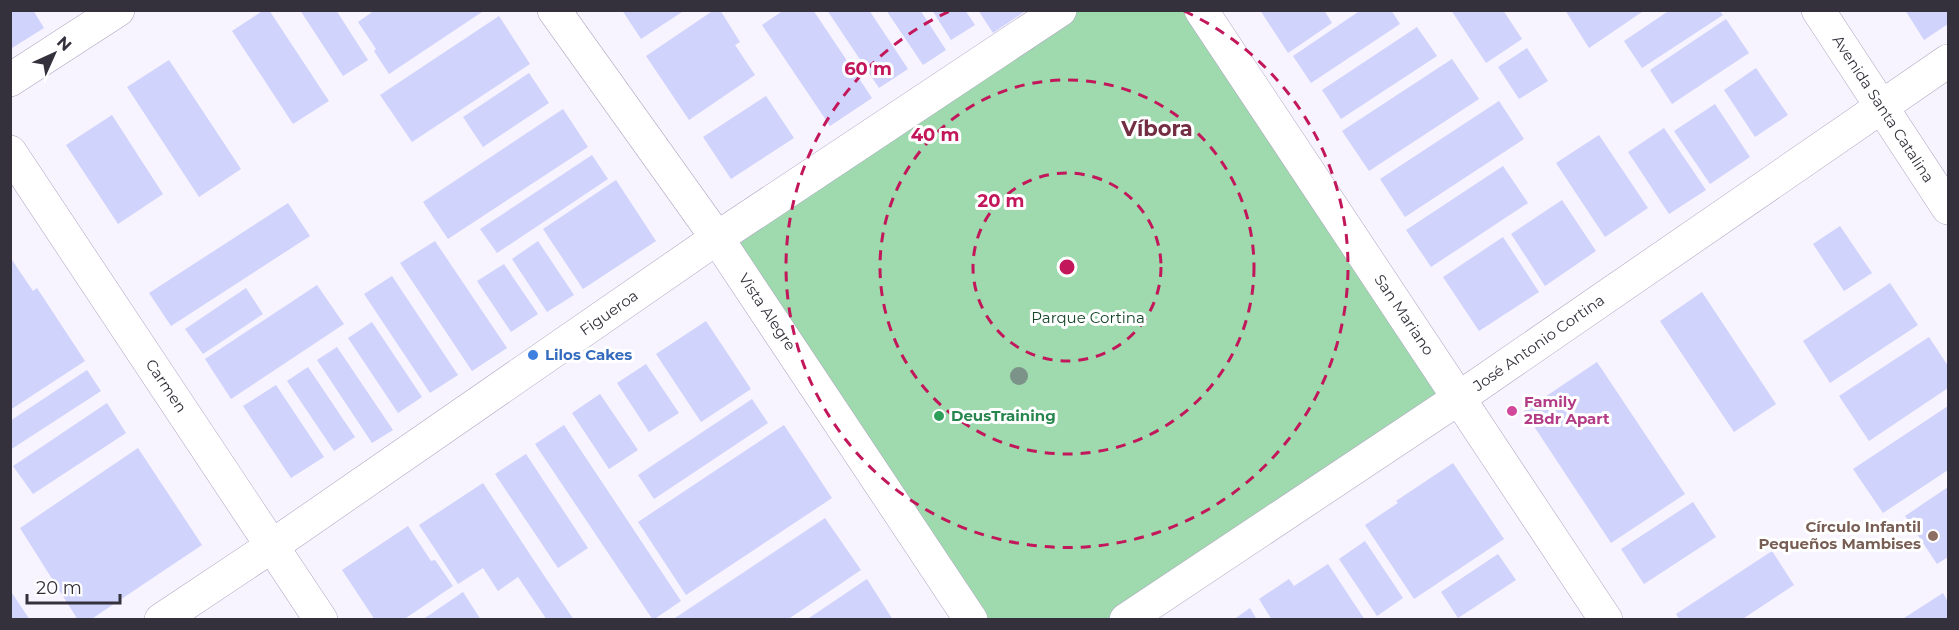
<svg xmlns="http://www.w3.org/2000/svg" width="1959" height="630" viewBox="0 0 1959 630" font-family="Montserrat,sans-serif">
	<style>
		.green { fill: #9edaae }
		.building { fill: #d0d3fc }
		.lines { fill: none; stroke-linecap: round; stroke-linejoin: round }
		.minor-casing { stroke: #afa5c1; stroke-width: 34 }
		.primary-casing { stroke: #afa5c1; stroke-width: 34 }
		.minor { stroke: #fff; stroke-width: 33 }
		.primary { stroke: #fff; stroke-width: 33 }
		.tree { fill: #7b9388 }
		.ring { fill: none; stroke: #c2185b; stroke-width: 3; stroke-dasharray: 10 8 }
		.shop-dot { fill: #3f7fe0; stroke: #fff; stroke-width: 2 }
		.hotel-dot { fill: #d1479c; stroke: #fff; stroke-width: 2 }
		.leisure-dot { fill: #2e9e5b; stroke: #fff; stroke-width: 2 }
		.education-dot { fill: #8d6e63; stroke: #fff; stroke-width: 2 }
		.labels { text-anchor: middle; stroke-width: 6; stroke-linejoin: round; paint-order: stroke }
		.street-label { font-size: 15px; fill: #35313c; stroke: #fff }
		.park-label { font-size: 15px; fill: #154527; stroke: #fff }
		.shop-label { font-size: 15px; font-weight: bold; fill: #366cbe; stroke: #fff; text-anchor: start }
		.hotel-label { font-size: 15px; font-weight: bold; fill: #b23c85; stroke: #fff; text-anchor: start }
		.leisure-label { font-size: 15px; font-weight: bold; fill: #27864d; stroke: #fff; text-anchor: start }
		.education-label { font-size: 15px; font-weight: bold; fill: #785e54; stroke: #fff; text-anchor: end }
		.district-label { font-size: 21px; font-weight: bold; fill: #732e43; stroke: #fff }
		.centre { fill: #c2185b; stroke: #fff; stroke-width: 3 }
		.ring-label { font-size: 18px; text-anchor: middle; font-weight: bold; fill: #c2185b; stroke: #fff; stroke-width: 6; stroke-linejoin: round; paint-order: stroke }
	</style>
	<rect width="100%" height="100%" fill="#f7f3ff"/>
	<polygon class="green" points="1060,11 1201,11 1459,398 1126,619 971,619 717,238"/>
	<g class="building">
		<polygon points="10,10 33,10 44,28 12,48 10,45"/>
		<polygon points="264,10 269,10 329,101 293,124 232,31"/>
		<polygon points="300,10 336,10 368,60 343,76"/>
		<polygon points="375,10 485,10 389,74 374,51 376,49 358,22"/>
		<polygon points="622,10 685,10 641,39"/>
		<polygon points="714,10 720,10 740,42 735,45 755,75 689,120 646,56"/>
		<polygon points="784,10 813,10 872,98 830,126 762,25"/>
		<polygon points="827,10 869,10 908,69 879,88"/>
		<polygon points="886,10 920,10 946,50 923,65"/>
		<polygon points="932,10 965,10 975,25 951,40"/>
		<polygon points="978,10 1027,10 993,33"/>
		<polygon points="1260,10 1324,10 1332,23 1288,53"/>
		<polygon points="1361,10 1391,10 1400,24 1311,83 1293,56"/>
		<polygon points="1451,10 1503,10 1522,39 1486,63"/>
		<polygon points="1565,10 1645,10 1589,48"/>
		<polygon points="1670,10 1719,10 1723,15 1642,68 1624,41"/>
		<polygon points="1905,10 1948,10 1948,24 1924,40"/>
		<polygon points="499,16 530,64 412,142 380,95"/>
		<polygon points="1726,19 1749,53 1672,104 1650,70"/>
		<polygon points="1417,27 1437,56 1341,119 1322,90"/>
		<polygon points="1527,48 1548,81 1519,99 1498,67"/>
		<polygon points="1452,59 1479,99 1369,171 1342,131"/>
		<polygon points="169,60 241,169 199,197 127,87"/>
		<polygon points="1756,68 1788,115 1755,137 1724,90"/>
		<polygon points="529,73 549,103 483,147 463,117"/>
		<polygon points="766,96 794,138 731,179 703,137"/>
		<polygon points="1499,101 1524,139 1405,217 1380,179"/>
		<polygon points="1715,104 1750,157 1710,184 1674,131"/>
		<polygon points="563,109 588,147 448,239 423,202"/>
		<polygon points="112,115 163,194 118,224 66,145"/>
		<polygon points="1664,128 1706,190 1669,214 1628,152"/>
		<polygon points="1599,135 1648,208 1605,237 1556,163"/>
		<polygon points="592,155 608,179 497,253 480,229"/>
		<polygon points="1503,166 1528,203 1431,267 1406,230"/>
		<polygon points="616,180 656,241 583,289 543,229"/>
		<polygon points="1562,200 1596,251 1545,286 1511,234"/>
		<polygon points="288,203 310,236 171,326 149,293"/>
		<polygon points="1840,226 1872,273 1844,291 1813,244"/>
		<polygon points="1503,237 1539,292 1479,331 1443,277"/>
		<polygon points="435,241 507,348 472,371 400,263"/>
		<polygon points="538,241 574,295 547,312 512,259"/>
		<polygon points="10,257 33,291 37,288 85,361 10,410"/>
		<polygon points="504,264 538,314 511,332 477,281"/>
		<polygon points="392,276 458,375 430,393 364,294"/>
		<polygon points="1890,283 1918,325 1830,383 1803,341"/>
		<polygon points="317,285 344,324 231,399 205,359"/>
		<polygon points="246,288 263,314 203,354 185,329"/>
		<polygon points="1702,292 1776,404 1734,432 1660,321"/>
		<polygon points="706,321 751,389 701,422 656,354"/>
		<polygon points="372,322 422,397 398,413 348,338"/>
		<polygon points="1929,337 1948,366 1948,388 1869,441 1839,396"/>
		<polygon points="337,347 393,430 372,443 317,360"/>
		<polygon points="1597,362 1685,494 1611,543 1524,411"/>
		<polygon points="646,364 679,413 649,432 617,383"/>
		<polygon points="308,367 355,437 334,451 287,381"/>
		<polygon points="87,370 101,391 10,450 10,421"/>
		<polygon points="276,385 324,457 291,478 243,406"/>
		<polygon points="600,394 638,450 609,469 572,413"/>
		<polygon points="752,399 768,423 654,499 638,475"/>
		<polygon points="107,403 126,433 33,494 13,466"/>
		<polygon points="1948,406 1948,470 1883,513 1853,469"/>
		<polygon points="564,425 681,601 653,620 535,444"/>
		<polygon points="784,425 832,498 686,595 638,522"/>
		<polygon points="138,448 202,545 90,620 78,620 20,528"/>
		<polygon points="526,454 588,548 558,568 495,474"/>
		<polygon points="1453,463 1504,539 1414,599 1365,525 1398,503 1396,501"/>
		<polygon points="483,483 537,565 574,620 547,620 518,577 498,591 483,568 458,584 419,525"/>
		<polygon points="1948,487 1948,557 1937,564 1905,516"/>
		<polygon points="1693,502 1716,537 1644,584 1621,549"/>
		<polygon points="825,518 861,570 787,620 672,620"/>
		<polygon points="408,526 431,561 435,560 453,586 403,620 375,620 342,570"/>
		<polygon points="1365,541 1403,598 1377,616 1339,559"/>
		<polygon points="1772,551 1794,585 1741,620 1680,620 1676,614"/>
		<polygon points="1498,554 1516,580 1458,618 1441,592"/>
		<polygon points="1328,564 1365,620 1272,620 1259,599 1289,579 1294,586"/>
		<polygon points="867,579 893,620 806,620"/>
		<polygon points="10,590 30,620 10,620"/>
		<polygon points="463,592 481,620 422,620"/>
		<polygon points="1943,593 1948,602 1948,620 1901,620"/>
		<polygon points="1250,608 1257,620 1233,620"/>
	</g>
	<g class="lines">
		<defs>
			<g id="minor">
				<polyline points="554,10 717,238 971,620"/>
				<polyline points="1201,10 1606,620"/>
				<polyline points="10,80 118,10"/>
				<polyline points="10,152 321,620"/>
				<polyline points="161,620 272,546 717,238 1060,10"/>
				<polyline points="1126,620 1459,398 1948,61"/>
			</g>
			<polyline id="primary" points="1818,10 1948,208"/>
		</defs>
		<use href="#minor" class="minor-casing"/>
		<use href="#primary" class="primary-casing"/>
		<use href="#minor" class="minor"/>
		<use href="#primary" class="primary"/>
	</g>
	<circle class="tree" cx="1019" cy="376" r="9"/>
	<g class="ring">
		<circle cx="1067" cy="267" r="94"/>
		<circle cx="1067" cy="267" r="187"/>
		<path d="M1184 11A281 281 0 1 1 950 11"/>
	</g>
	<circle class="shop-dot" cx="533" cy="355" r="6"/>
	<circle class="hotel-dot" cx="1512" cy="411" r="6"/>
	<circle class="leisure-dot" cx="939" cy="416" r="6"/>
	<circle class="education-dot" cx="1933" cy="536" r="6"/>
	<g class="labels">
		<g class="street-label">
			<text transform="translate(1883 109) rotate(57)" y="5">Avenida Santa Catalina</text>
			<text transform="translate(767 312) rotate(56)" y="5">Vista Alegre</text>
			<text transform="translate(609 313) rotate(-35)" y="5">Figueroa</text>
			<text transform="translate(1404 315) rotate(56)" y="5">San Mariano</text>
			<text transform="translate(1539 343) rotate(-35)" y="5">José Antonio Cortina</text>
			<text transform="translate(166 386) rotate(56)" y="5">Carmen</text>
		</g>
		<g class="park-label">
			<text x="1088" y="323">Parque Cortina</text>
		</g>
		<g class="shop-label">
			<text x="545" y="360">Lilos Cakes</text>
		</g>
		<g class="hotel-label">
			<text x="1524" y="407">Family<tspan x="1524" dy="17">2Bdr Apart</tspan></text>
		</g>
		<g class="leisure-label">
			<text x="951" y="421">DeusTraining</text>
		</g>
		<g class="education-label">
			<text x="1921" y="532">Círculo Infantil<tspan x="1921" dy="17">Pequeños Mambises</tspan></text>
		</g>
		<g class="district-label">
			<text x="1157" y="136">Víbora</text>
		</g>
	</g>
	<circle cx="1067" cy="267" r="9" class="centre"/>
	<g class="ring-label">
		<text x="868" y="75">60 m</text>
		<text x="935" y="141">40 m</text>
		<text x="1001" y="207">20 m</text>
	</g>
	<rect width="1959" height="630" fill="none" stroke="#35313c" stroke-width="24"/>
	<g transform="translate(54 54) rotate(45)" stroke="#ffffff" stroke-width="4.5" paint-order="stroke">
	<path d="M0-4.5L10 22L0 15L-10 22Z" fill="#35313c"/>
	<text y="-9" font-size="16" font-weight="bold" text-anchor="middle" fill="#35313c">N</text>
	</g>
	<path d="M27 594v9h93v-9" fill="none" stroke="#35313c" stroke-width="3"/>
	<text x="36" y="594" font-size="18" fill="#35313c" stroke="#ffffff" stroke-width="4.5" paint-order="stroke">20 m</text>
</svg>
